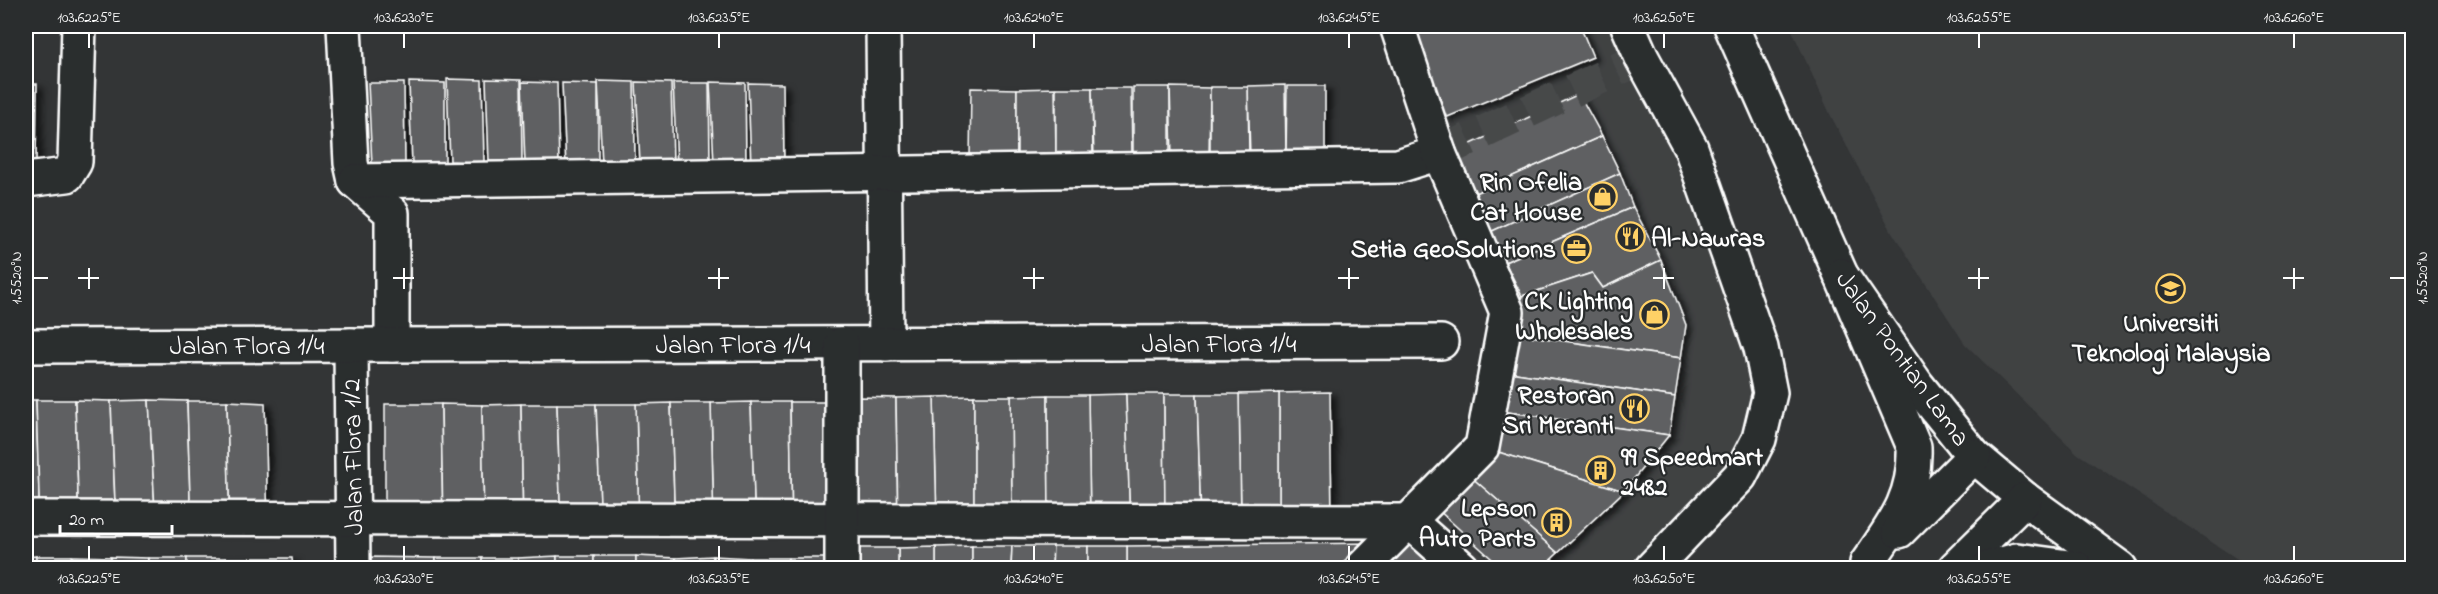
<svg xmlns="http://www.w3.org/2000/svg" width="2438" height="594" viewBox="0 0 2438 594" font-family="'Indie Flower',sans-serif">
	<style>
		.built { fill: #404243 }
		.building { fill: #5f6162; stroke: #fff; stroke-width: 1.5; filter: url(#shadow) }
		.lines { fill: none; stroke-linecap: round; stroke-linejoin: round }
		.minor-tunnel { stroke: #47494a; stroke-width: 33; stroke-dasharray: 33 16; stroke-linecap: butt }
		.minor-casing { stroke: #fff; stroke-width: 38 }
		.major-casing { stroke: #fff; stroke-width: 38 }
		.minor { stroke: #2a2d2e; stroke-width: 33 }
		.major { stroke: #2a2d2e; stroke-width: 33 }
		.ticks { fill: none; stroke: #fff; stroke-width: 2 }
		.labels { text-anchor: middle; stroke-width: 4.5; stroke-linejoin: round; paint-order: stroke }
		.poi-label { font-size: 26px; font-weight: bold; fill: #fff; stroke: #2a2d2e; text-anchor: end }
		.street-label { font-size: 26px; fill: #fff; stroke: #2a2d2e }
		.neatline { fill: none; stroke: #fff; stroke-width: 2 }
		.ticks-label { font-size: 15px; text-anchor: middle; fill: #fff }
	</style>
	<defs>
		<filter id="shadow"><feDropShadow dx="6" dy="4" stdDeviation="3" flood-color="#0009"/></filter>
	</defs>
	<rect width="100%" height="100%" fill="#333536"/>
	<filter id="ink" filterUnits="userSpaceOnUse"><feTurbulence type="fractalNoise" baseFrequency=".0167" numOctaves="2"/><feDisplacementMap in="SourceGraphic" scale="12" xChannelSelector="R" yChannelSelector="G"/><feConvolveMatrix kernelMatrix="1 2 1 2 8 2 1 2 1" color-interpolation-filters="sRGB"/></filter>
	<g filter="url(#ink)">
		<g class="built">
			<polygon points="1387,26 1643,26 1785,391 1670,568 1350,568 1474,442 1499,314"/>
			<polygon points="1790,26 2412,26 2412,568 2251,568 2078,454 1965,344 1892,232 1831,116"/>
		</g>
		<g class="building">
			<polygon points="1410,26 1580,26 1593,57 1445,118"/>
			<polygon points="447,79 482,80 484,163 450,161"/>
			<polygon points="486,79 521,80 522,163 489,161"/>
			<polygon points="598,81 634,82 635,164 602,163"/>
			<polygon points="409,82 445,83 445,165 412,163"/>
			<polygon points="522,82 557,83 559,165 525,163"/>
			<polygon points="636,82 671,83 673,165 640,163"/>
			<polygon points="710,82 745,83 746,165 714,163"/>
			<polygon points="368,83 404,83 405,165 372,164"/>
			<polygon points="562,83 598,84 598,166 566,165"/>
			<polygon points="673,83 709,83 710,165 677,164"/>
			<polygon points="748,83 783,84 784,166 751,165"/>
			<polygon points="26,84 37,84 36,164 26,164"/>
			<polygon points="1285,85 1286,156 1250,156 1248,86"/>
			<polygon points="1287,86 1325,86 1325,156 1286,157"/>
			<polygon points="1133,87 1170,87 1170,157 1133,158"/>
			<polygon points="1170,87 1210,88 1209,158 1172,157"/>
			<polygon points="1210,87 1248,87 1249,157 1210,158"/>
			<polygon points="971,88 1017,89 1017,159 970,160"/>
			<polygon points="1055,88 1056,158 1017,159 1017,89"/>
			<polygon points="1056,88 1092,88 1093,158 1056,158"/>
			<polygon points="1092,88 1131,88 1132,158 1094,158"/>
			<polygon points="1579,94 1602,136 1473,194 1456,151"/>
			<polygon points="1602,136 1620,173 1490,232 1473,194"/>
			<polygon points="1620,173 1633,207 1505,262 1490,232"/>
			<polygon points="1633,207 1661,260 1603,288 1592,273 1522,296 1505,262"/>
			<polygon points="1661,260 1686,325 1681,358 1515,334 1522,296 1592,273 1603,288"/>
			<polygon points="1515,334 1681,358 1675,397 1509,372"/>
			<polygon points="1509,372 1675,397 1669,435 1501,411"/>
			<polygon points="1330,392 1332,518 1279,518 1279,393"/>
			<polygon points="1279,393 1279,518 1241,519 1239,394"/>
			<polygon points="1126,394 1130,523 1090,523 1088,395"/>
			<polygon points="1126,394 1164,394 1165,521 1130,523"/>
			<polygon points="1164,394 1197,394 1201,521 1165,521"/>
			<polygon points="1197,394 1239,394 1241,519 1201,521"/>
			<polygon points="1048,395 1049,523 1012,523 1011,396"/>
			<polygon points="1048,395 1088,395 1090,523 1049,523"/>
			<polygon points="974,396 974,523 937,524 934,397"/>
			<polygon points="974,396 1011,396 1012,523 974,523"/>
			<polygon points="857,397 896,398 898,524 857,524"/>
			<polygon points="934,397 937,524 898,524 896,398"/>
			<polygon points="26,400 36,400 40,526 26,526"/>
			<polygon points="36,400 75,400 79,526 40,526"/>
			<polygon points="75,400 111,401 116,528 79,526"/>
			<polygon points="149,400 156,528 116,528 111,401"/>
			<polygon points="149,400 187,401 191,529 156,528"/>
			<polygon points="187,401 227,401 230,529 191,529"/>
			<polygon points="227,401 265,403 268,529 230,529"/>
			<polygon points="751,402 755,528 714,528 711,403"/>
			<polygon points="751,402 790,402 792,528 755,528"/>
			<polygon points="790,402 825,402 826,528 792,528"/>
			<polygon points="671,403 675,528 639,528 636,404"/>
			<polygon points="671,403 711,403 714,528 675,528"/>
			<polygon points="385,404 441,404 443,526 385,526"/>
			<polygon points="441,404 482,405 484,526 443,526"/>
			<polygon points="521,404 523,527 484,526 482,405"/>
			<polygon points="521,404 557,404 561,527 523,527"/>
			<polygon points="557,404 596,404 601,527 561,527"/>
			<polygon points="596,404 636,404 639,528 601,527"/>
			<polygon points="1501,411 1669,435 1624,491 1495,451"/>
			<polygon points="1495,451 1624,491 1558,553 1470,476"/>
			<polygon points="1470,476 1558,553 1542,568 1502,568 1436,508"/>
			<polygon points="1414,539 1446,568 1384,568"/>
			<polygon points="1376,543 1350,568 1127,568 1127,546"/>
			<polygon points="972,546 972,568 936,568 936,547"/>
			<polygon points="972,546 1012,546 1011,568 972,568"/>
			<polygon points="1012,546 1053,546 1052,568 1011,568"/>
			<polygon points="1053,546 1088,546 1088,568 1052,568"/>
			<rect x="1088" y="546" width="39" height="22"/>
			<polygon points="936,547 936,568 898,568 898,548"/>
			<polygon points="855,548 898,548 898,568 844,568"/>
			<polygon points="36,556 36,568 26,568 26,557"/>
			<rect x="36" y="556" width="36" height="12"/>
			<polygon points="72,556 111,557 111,568 72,568"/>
			<polygon points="557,556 557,568 518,568 518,558"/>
			<rect x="557" y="556" width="37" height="12"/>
			<rect x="594" y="556" width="42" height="12"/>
			<polygon points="636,556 676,558 676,568 636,568"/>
			<polygon points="713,556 713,568 676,568 676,558"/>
			<polygon points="713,556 750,558 750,568 713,568"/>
			<polygon points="111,557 148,558 148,568 111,568"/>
			<polygon points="368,557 435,558 435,568 368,568"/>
			<rect x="148" y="558" width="39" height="10"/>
			<rect x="187" y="558" width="39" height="10"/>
			<polygon points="226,558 292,558 293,568 226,568"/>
			<rect x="435" y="558" width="47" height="10"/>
			<rect x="482" y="558" width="36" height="10"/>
			<rect x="750" y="558" width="38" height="10"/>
			<rect x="788" y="558" width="37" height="10"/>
		</g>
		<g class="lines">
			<polyline class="minor-tunnel" points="1439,153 1642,58"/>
			<defs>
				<g id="minor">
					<polyline points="344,26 351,163 355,181 392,213 392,345"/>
					<polyline points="883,26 886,344"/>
					<polyline points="1628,26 1642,58 1691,148 1761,348 1770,393 1759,439 1740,476 1652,568"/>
					<polyline points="1731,26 1841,275 1917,385 1974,456 2025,499 2120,568"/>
					<polyline points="26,180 67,175 75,162 79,26"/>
					<polyline points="355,181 1398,166 1439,153"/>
					<polyline points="351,345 353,568"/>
					<polyline points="26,346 1441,342"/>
					<polyline points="26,518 1409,521 1462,568"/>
					<polyline points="842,568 842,344"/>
					<polyline points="1362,568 1482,447 1507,312 1439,153 1397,26"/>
				</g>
				<g id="major">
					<path d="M1841 275 1914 447C1916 497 1894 524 1867 563"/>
					<polyline points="1899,531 1974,456"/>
					<polyline points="1955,568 2025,499"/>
					<polyline points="1988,568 2017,560 2076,568"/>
				</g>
			</defs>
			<use href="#minor" class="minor-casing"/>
			<use href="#major" class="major-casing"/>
			<use href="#minor" class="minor"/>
			<use href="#major" class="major"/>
		</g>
	</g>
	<path class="ticks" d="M89 33V48M404 33V48M719 33V48M1034 33V48M1349 33V48M1664 33V48M1979 33V48M2294 33V48M89 268V289M404 268V289M719 268V289M1034 268V289M1349 268V289M1664 268V289M1979 268V289M2294 268V289M33 278H48M78 278H99M393 278H414M708 278H729M1023 278H1044M1338 278H1359M1653 278H1674M1968 278H1989M2283 278H2304M2390 278H2405M89 546V561M404 546V561M719 546V561M1034 546V561M1349 546V561M1664 546V561M1979 546V561M2294 546V561"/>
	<defs>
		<symbol id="shop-ring" viewBox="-11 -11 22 22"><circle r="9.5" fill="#2a2d2e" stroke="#ffd166" stroke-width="1.5"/><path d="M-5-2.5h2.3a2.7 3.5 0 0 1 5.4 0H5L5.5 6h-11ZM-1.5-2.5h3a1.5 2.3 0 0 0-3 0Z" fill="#ffd166"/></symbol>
		<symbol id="restaurant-ring" viewBox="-11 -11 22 22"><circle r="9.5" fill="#2a2d2e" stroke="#ffd166" stroke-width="1.5"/><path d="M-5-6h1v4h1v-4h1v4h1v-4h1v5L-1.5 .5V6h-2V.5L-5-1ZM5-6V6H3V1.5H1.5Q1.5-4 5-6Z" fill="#ffd166"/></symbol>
		<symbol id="office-ring" viewBox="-11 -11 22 22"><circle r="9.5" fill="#2a2d2e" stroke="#ffd166" stroke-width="1.5"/><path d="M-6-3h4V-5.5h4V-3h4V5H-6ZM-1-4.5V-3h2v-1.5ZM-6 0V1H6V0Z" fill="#ffd166"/></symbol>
		<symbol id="university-ring" viewBox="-11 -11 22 22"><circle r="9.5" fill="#2a2d2e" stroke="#ffd166" stroke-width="1.5"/><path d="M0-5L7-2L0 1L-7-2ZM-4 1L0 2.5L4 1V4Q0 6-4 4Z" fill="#ffd166"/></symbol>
		<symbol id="building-ring" viewBox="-11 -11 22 22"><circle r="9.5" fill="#2a2d2e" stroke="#ffd166" stroke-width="1.5"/><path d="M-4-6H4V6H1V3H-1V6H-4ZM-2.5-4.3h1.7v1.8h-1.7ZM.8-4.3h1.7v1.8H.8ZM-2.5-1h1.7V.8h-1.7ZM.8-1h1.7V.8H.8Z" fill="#ffd166"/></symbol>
	</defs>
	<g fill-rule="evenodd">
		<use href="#shop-ring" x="1586" y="180" width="33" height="33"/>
		<use href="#restaurant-ring" x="1614" y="220" width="33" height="33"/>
		<use href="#office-ring" x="1560" y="232" width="33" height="33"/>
		<use href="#university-ring" x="2154" y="272" width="33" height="33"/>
		<use href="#shop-ring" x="1638" y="298" width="33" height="33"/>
		<use href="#restaurant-ring" x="1618" y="392" width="33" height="33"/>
		<use href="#building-ring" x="1584" y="454" width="33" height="33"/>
		<use href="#building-ring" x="1540" y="506" width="33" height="33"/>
	</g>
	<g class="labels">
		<g class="poi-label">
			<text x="1582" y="190">Rin Ofelia<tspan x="1582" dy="30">Cat House</tspan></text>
			<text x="1651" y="246" text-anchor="start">Al-Nawras</text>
			<text x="1556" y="257">Setia GeoSolutions</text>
			<text x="1633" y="309">CK Lighting<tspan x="1633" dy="30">Wholesales</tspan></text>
			<text x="2171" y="331" text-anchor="middle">Universiti<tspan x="2171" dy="30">Teknologi Malaysia</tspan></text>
			<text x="1614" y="403">Restoran<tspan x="1614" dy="30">Sri Meranti</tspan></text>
			<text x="1621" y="465" text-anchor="start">99 Speedmart<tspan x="1621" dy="30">2482</tspan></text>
			<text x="1536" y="516">Lepson<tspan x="1536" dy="30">Auto Parts</tspan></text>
		</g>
		<g class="street-label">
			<text x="1219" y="352">Jalan Flora 1/4</text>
			<text x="733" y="353">Jalan Flora 1/4</text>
			<text x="247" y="354">Jalan Flora 1/4</text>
			<text transform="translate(1904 358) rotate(54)" y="9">Jalan Pontian Lama</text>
			<text transform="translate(352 457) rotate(-91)" y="9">Jalan Flora 1/2</text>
		</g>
	</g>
	<rect width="2438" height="594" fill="none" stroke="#2a2d2e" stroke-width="66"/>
	<path d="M60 525v9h112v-9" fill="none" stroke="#ffffff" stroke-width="3"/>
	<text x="69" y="525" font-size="18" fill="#ffffff" stroke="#2a2d2e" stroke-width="4.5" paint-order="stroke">20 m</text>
	<rect x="33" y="33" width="2372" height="528" class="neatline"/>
	<g class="ticks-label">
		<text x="89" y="22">103.6225°E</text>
		<text x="404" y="22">103.6230°E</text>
		<text x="719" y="22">103.6235°E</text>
		<text x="1034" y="22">103.6240°E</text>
		<text x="1349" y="22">103.6245°E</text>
		<text x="1664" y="22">103.6250°E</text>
		<text x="1979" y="22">103.6255°E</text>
		<text x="2294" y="22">103.6260°E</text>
		<text transform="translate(16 278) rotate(-90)" y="5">1.5520°N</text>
		<text transform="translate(2422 278) rotate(-90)" y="5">1.5520°N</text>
		<text x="89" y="583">103.6225°E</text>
		<text x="404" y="583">103.6230°E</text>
		<text x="719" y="583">103.6235°E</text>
		<text x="1034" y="583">103.6240°E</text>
		<text x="1349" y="583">103.6245°E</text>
		<text x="1664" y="583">103.6250°E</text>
		<text x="1979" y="583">103.6255°E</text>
		<text x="2294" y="583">103.6260°E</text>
	</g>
</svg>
